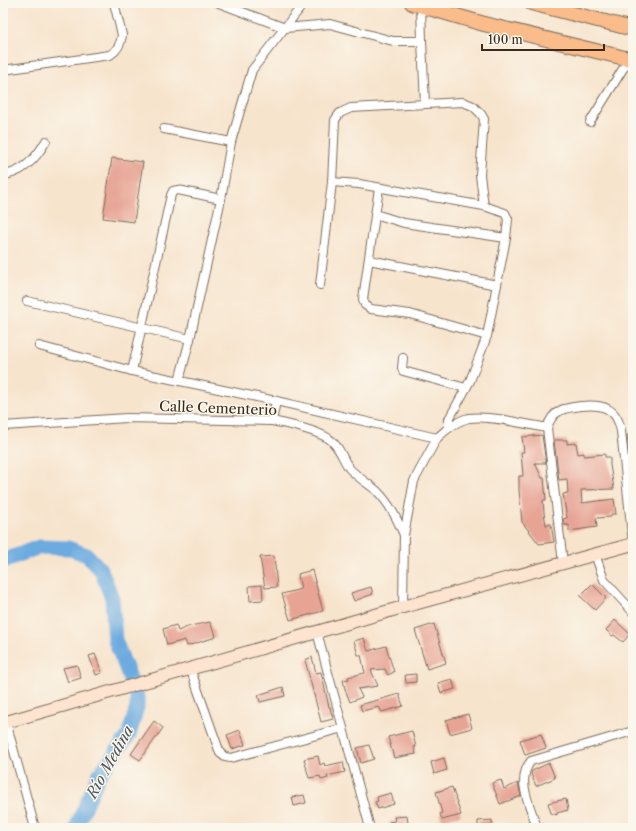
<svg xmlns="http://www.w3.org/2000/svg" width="636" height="831" viewBox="0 0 636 831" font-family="'Libre Caslon Text',serif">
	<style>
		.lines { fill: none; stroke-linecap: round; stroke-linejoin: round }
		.river { stroke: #6caadf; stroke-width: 15 }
		.building { fill: #e7a495 }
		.minor-casing { stroke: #7d6b5b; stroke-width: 10 }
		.secondary-casing { stroke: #7d6b5b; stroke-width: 14 }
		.trunk-casing { stroke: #7d6b5b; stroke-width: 16 }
		.minor { stroke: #fff; stroke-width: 8 }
		.secondary { stroke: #fde4d0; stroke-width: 12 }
		.trunk { stroke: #f9bc8a; stroke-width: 14 }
		.labels { text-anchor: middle; stroke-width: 3; stroke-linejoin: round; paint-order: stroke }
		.street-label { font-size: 14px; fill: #3b2a1e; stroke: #fbf7ec }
		.water-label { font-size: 15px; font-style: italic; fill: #4c5762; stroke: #fbf7ec }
	</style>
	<rect width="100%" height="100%" fill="#fbf7ec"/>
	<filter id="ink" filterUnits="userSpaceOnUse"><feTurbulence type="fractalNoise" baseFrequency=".025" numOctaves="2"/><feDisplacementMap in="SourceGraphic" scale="8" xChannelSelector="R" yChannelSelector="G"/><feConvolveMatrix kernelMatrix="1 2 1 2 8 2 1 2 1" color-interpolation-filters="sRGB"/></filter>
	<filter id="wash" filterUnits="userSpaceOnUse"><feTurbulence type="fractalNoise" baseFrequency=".012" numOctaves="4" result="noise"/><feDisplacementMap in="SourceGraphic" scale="16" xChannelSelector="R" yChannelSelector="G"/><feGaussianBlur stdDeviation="0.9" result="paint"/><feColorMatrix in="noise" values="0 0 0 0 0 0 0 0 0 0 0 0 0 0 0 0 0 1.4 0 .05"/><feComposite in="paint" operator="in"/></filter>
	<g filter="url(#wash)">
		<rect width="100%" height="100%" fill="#f7e4cd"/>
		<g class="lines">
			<polyline class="river" points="3,561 39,547 68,548 87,555 101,570 112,598 115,640 137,696 137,707 129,735 99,775 76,828"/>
		</g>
		<g id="blocks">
			<g class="building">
				<polygon points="112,158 143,162 134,222 103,218"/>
				<polygon points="542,435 546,463 535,463 542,478 544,478 546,500 543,500 544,513 546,525 551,524 554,542 539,544 522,522 519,490 519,476 523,476 521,452 524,452 522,437"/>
				<polygon points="627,435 633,435 633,473 631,473"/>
				<polygon points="554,440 567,440 567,444 576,443 578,454 584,453 584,456 605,454 605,457 610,457 610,465 614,489 581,490 582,503 614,499 616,514 611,514 611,517 596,518 597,527 569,531 569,525 564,525 563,519 567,518 563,494 568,493 567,479 559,480"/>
				<polygon points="274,556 277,587 265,588 260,557"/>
				<polygon points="312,570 323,611 290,620 282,594 301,589 298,574"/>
				<polygon points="592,584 606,598 595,610 580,596"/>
				<polygon points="262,585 263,600 250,601 249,586"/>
				<polygon points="371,587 373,594 354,601 351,593"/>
				<polygon points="615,620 630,634 623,642 614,635 612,636 606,630"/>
				<polygon points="210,622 213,630 214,629 216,637 187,646 185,640 167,645 163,629 176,625 178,631 190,626"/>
				<polygon points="434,624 446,663 427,669 415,630"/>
				<polygon points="364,638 368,651 386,646 394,672 388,675 385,669 371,670 378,686 358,689 362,697 350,702 345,689 343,680 349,679 348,677 365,673 361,655 358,655 354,641"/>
				<polygon points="95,654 102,673 96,675 89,656"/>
				<polygon points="312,657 316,673 321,672 329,707 330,707 333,719 321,722 305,660"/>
				<polygon points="77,665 81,678 68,682 63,668"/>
				<polygon points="416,674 416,682 406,683 405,675"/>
				<polygon points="452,679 455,689 441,693 438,683"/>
				<polygon points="283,687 285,696 260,702 258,695"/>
				<polygon points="399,694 403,706 382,712 379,707 362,711 360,705"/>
				<polygon points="468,714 472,728 450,734 446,720"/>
				<polygon points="154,721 163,728 140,760 131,754"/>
				<polygon points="240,730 245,745 232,749 227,735"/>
				<polygon points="412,731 416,747 414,747 416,754 394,758 388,737"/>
				<polygon points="541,734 546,748 525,755 520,740"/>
				<polygon points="369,745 374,759 361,763 357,748"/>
				<polygon points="318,756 320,765 324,763 325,766 343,762 345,772 327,776 328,778 321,780 320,776 309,778 304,759"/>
				<polygon points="444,758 447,770 434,774 431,762"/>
				<polygon points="549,763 555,778 536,786 531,774 532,771"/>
				<polygon points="501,780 504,789 518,783 521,796 500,804 492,783"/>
				<polygon points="452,787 461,815 442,820 440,814 442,813 436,792"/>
				<polygon points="391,793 394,804 378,809 375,802 378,801 377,797"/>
				<polygon points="304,795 306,803 294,806 292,797"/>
				<polygon points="566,799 568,810 557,813 557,815 551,813 548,803"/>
				<polygon points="407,816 408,823 406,823 407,828 390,828 389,822 395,821 394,817"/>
				<polygon points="492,820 492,828 478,828 478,821"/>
			</g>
		</g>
	</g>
	<g filter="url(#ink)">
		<use href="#blocks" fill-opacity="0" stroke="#7d6b5b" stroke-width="1"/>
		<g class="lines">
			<defs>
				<g id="minor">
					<polyline points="219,3 285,28 330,24 393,41 422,41 421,5"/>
					<polyline points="422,41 425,104"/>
					<path d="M3 70 110 55C118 50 121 44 122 35L114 3"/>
					<polyline points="590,122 629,59"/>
					<polyline points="164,129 231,142"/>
					<path d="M3 175C23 173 37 157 46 141"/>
					<polyline points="332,182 359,184 484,206 505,213 508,219 506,238 487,336 470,381 449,419 449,427"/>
					<polyline points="379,188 363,299 365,305 371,309 410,314 487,336"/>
					<polyline points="375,214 404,223 506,238"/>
					<polyline points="369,260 497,285"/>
					<polyline points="320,285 332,182 335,120 340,113 351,108 463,102 473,106 481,114 484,119 480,175 484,206"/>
					<polyline points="27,301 190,339"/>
					<path d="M39 346 132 371 276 401 437 438C446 430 456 421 469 418 488 415 526 424 547 428"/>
					<polyline points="403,358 402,368 403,371 466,388"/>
					<polyline points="132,371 171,195 173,191 178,190 221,199"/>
					<polyline points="179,381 190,339 221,199 231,142 252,70 304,3"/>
					<polyline points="272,421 276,401"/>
					<path d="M3 426 127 418 272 421C290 425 312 429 328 438 339 445 342 458 349 468 358 478 368 483 377 491 390 504 397 519 404 535"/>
					<polyline points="595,554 604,580 633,612"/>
					<path d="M563 563 547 428C553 409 564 408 582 406 603 404 617 408 621 431L633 544"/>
					<polyline points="403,607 404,535 414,481 437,438"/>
					<polyline points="317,632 370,828"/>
					<polyline points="190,668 220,753 225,757 231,758 343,728"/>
					<polyline points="6,722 35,828"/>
					<path d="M537 828C531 807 515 780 531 761L633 731"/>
				</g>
				<polyline id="secondary" points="3,723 403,607 633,544"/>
				<g id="trunk">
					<polyline points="412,3 484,24 633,60"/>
					<polyline points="531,3 633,29"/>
				</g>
			</defs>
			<use href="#minor" class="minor-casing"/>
			<use href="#secondary" class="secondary-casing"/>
			<use href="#trunk" class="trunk-casing"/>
			<use href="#minor" class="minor"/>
			<use href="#secondary" class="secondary"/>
			<use href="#trunk" class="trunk"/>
		</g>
	</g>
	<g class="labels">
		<g class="street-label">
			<text transform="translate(218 408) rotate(2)" y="5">Calle Cementerio</text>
		</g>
		<g class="water-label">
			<text transform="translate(110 762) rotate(-61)" y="5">Río Medina</text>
		</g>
	</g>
	<rect width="636" height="831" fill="none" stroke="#fbf7ec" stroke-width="16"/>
	<path d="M482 44v6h122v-6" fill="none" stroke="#3b2a1e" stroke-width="2"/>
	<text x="488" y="44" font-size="12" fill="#3b2a1e" stroke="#fbf7ec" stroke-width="3" paint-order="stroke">100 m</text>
</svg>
